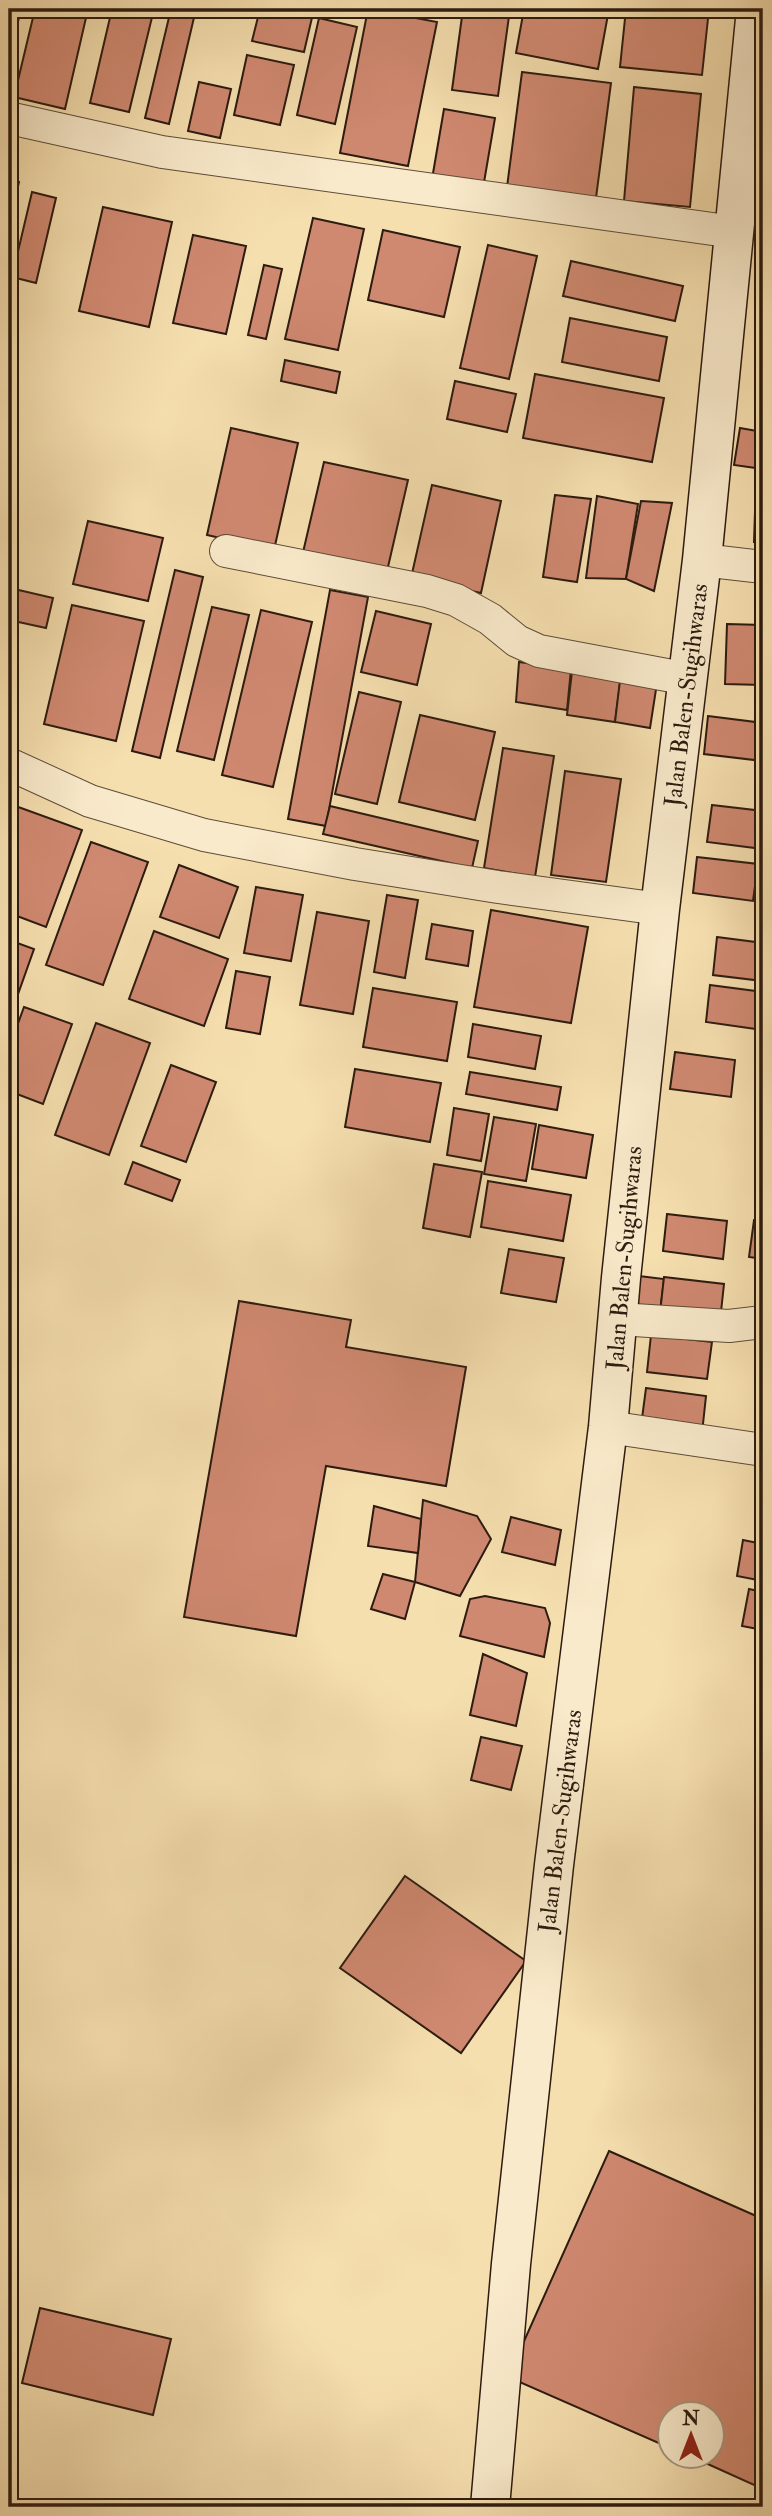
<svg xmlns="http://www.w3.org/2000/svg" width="772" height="2516" viewBox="0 0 772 2516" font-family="'IM FELL Double Pica',serif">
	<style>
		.building { fill: #d08971; stroke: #2c1b10; stroke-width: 2 }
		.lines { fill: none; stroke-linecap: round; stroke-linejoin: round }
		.street-casing { stroke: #5e4c38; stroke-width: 34 }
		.secondary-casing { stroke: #2c1b10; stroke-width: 41 }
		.street { stroke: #f9eacb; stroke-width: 32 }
		.secondary { stroke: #f9eacb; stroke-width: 38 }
		.labels { text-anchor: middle; stroke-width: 6; stroke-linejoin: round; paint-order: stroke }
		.street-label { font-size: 24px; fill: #2c1b10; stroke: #f9eacb }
	</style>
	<rect width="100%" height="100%" fill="#f6dfaf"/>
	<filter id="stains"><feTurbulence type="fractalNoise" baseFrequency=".00286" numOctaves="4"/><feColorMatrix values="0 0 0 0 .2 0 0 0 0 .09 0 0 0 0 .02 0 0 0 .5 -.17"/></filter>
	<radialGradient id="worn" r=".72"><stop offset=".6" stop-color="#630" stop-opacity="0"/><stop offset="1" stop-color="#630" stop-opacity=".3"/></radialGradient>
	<g class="building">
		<polygon points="9,9 21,9 9,60"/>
		<polygon points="35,9 88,9 65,109 14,97"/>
		<polygon points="112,9 154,9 129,112 90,103"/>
		<polygon points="171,9 196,9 169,124 145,118"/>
		<polygon points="260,9 314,9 304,52 252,41"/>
		<polygon points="368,9 437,22 408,166 340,153"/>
		<polygon points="463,9 510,9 498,96 452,90"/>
		<polygon points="524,9 609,9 598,69 516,53"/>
		<polygon points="626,9 709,9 702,75 620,67"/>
		<polygon points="319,18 357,27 335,124 297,115"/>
		<polygon points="247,55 294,65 280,125 234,115"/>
		<polygon points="522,72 611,83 596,198 507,187"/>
		<polygon points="199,82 231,89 220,138 188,131"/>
		<polygon points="634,87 701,94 690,207 624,201"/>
		<polygon points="444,109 495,118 482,194 431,185"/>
		<polygon points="9,179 19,182 9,226"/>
		<polygon points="32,192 56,198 36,283 12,277"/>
		<polygon points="103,207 172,222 149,327 79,311"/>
		<polygon points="313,218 364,229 338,350 285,339"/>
		<polygon points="383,230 460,247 444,317 368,300"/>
		<polygon points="193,235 246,246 226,334 173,323"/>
		<polygon points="488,245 537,256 509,379 460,368"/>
		<polygon points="571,261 683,286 675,321 563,296"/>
		<polygon points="264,265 282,269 266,339 248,335"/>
		<polygon points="570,318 667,337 659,381 562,362"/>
		<polygon points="285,360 340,372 336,393 281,381"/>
		<polygon points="535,374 664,398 652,462 523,438"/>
		<polygon points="455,381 516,394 507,432 447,419"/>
		<polygon points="231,428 298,443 274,550 207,535"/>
		<polygon points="740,428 763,432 763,469 734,465"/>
		<polygon points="324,462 408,480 385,580 301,561"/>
		<polygon points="756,482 763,482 763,543 754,542"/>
		<polygon points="432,485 501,501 481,593 411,578"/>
		<polygon points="555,495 591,499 577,582 543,577"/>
		<polygon points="597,496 638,504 626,579 586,578"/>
		<polygon points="641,501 672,503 654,591 626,579"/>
		<polygon points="88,521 163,538 148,601 73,584"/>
		<polygon points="175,570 203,577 160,758 132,751"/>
		<polygon points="10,588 53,598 46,628 9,620"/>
		<polygon points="330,590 368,597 326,826 288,819"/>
		<polygon points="72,605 144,621 116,741 44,724"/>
		<polygon points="212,607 249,615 214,760 177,751"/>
		<polygon points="261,610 312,622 273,787 222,775"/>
		<polygon points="376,611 431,624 417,685 361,672"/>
		<polygon points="727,624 763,625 762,685 725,684"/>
		<polygon points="519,662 571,669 567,710 516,702"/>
		<polygon points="573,663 622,668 615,722 567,715"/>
		<polygon points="621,672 657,683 650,728 615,722"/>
		<polygon points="359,692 401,702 377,804 335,794"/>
		<polygon points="420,715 495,732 475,820 399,802"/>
		<polygon points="708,716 763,723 763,761 704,754"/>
		<polygon points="503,748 554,756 535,877 484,868"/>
		<polygon points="565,771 621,779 606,882 551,875"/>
		<polygon points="10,804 82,830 46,927 9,913"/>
		<polygon points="712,805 763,811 763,849 707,842"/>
		<polygon points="330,806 478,841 472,868 323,834"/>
		<polygon points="91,842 148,862 103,985 46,965"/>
		<polygon points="697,857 758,864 753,901 693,893"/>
		<polygon points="179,865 238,887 219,938 160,917"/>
		<polygon points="256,887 303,895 291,961 244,953"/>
		<polygon points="387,895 418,900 405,978 374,972"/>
		<polygon points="491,910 588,927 571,1023 474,1007"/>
		<polygon points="317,912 369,921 353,1014 300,1005"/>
		<polygon points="432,924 473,931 468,966 426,959"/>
		<polygon points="154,931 228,959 204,1026 129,999"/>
		<polygon points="717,937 763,943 763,981 713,975"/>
		<polygon points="9,940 34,949 17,997 9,994"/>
		<polygon points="236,971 270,977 260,1034 226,1028"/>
		<polygon points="710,985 763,992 763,1030 706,1022"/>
		<polygon points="373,988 457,1002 447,1061 363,1047"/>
		<polygon points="24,1007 72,1024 43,1104 9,1091 9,1048"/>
		<polygon points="96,1023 150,1043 109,1155 55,1135"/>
		<polygon points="473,1024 541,1036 535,1069 468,1057"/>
		<polygon points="675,1052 735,1060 731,1097 670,1089"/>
		<polygon points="171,1065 216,1082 186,1162 141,1146"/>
		<polygon points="355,1069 441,1083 430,1142 345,1127"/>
		<polygon points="470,1072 561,1087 557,1110 466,1094"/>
		<polygon points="454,1108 489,1114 481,1161 447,1155"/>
		<polygon points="494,1117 536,1124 526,1181 484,1174"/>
		<polygon points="539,1125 593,1135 586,1178 532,1169"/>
		<polygon points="133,1162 180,1180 172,1201 125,1184"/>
		<polygon points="434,1164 482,1172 470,1237 423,1228"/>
		<polygon points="762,1167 763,1167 763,1205 757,1204"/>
		<polygon points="488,1181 571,1195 563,1241 481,1227"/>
		<polygon points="667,1214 727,1221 723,1259 663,1251"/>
		<polygon points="754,1220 763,1221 763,1259 749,1257"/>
		<polygon points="509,1249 564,1258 556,1302 501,1293"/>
		<polygon points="639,1276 664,1279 660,1313 634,1310"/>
		<polygon points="664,1277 724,1284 720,1321 660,1313"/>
		<polygon points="239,1301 351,1320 346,1347 466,1367 446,1486 326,1466 296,1636 184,1617"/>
		<polygon points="651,1335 712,1342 707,1379 647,1372"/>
		<polygon points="762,1375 763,1375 763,1413 758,1412"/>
		<polygon points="646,1388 706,1396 702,1433 641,1426"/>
		<polygon points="423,1500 477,1516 491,1539 460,1596 415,1582"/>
		<polygon points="374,1506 421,1519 418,1553 368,1546"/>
		<polygon points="511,1517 561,1530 555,1565 502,1552"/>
		<polygon points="743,1540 763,1544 763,1581 737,1576"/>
		<polygon points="383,1574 415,1582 405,1619 371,1609"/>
		<polygon points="749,1589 763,1592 763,1630 742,1626"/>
		<polygon points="485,1596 545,1608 550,1623 544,1657 460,1636 470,1599"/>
		<polygon points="483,1654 527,1673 516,1726 470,1715"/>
		<polygon points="481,1737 522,1746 511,1790 471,1780"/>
		<polygon points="405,1876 526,1961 461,2053 340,1968"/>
		<polygon points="609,2151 763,2219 763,2489 690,2456 712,2456 712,2414 670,2414 670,2448 508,2377"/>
		<polygon points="40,2308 171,2339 153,2415 22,2383"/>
	</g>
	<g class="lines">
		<defs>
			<g id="street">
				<polyline points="9,118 162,152 734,232"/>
				<polyline points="226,551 427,591 456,600 490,619 517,641 539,651 688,679"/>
				<polyline points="702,560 763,567"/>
				<polyline points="9,764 90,801 204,835 355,864 498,887 660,909"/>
				<polyline points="618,1319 729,1326 763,1322"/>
				<polyline points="608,1427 763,1450"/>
			</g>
			<polyline id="secondary" points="490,2507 511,2264 554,1865 608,1427 621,1278 660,909 702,560 756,9"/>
		</defs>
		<use href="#street" class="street-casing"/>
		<use href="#secondary" class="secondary-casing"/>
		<use href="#street" class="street"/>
		<use href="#secondary" class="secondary"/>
	</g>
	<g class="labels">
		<g class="street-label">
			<text transform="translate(686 695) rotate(-83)" y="8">Jalan Balen-Sugihwaras</text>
			<text transform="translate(624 1258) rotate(-85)" y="8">Jalan Balen-Sugihwaras</text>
			<text transform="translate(560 1821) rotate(-83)" y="8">Jalan Balen-Sugihwaras</text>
		</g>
	</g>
	<rect width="772" height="2516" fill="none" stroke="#f6dfaf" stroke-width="35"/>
	<rect x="10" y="10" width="751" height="2495" fill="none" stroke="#2c1b10" stroke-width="3.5"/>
	<rect x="18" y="18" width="737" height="2481" fill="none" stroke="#2c1b10" stroke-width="2"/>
	<g transform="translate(691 2435)"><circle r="33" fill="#f9eacb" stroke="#a79780" stroke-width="2"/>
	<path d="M0-5L12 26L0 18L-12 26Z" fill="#8f2418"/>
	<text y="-10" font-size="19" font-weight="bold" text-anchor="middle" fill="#2c1b10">N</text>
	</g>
	<rect width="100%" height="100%" filter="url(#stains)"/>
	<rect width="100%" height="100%" fill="url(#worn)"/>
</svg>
